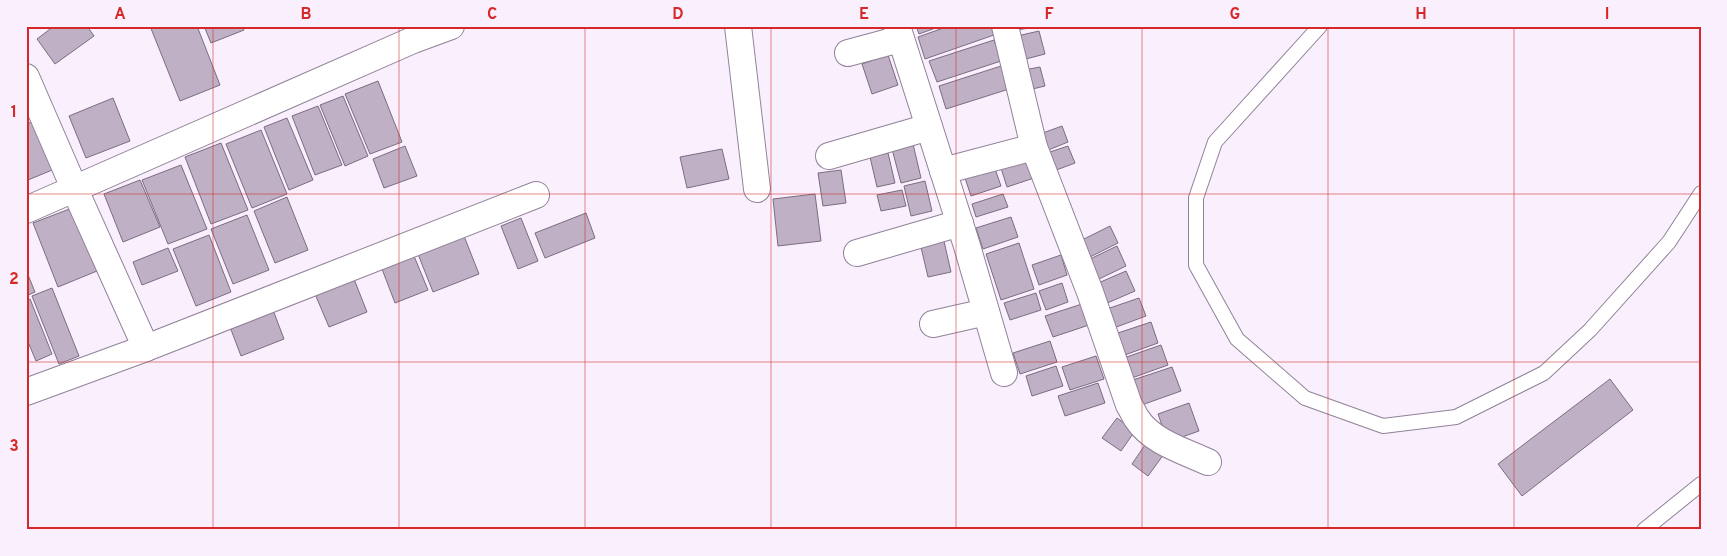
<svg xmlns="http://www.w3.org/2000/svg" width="1727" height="556" viewBox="0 0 1727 556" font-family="Overpass,sans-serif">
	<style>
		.building { fill: #bfb0c6; stroke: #7b6d81 }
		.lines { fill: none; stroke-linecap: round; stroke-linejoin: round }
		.lane-casing { stroke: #908297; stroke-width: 16 }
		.street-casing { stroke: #908297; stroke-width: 28 }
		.lane { stroke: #fff; stroke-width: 14 }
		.street { stroke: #fff; stroke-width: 26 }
		.grid { fill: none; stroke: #d62828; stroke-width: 1; stroke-opacity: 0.55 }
		.neatline { fill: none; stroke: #d62828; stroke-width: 2 }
		.grid-label { font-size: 16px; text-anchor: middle; font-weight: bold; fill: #d62828 }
	</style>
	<rect width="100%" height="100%" fill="#f9effd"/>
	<g class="building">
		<polygon points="54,26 87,26 94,36 55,64 37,39"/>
		<polygon points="150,26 197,26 220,85 180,101"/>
		<polygon points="204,26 242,26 244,30 211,43"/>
		<polygon points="916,26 941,26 919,34"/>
		<polygon points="949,26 991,26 994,35 925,59 918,37"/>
		<polygon points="1015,26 1043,26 1016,30"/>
		<polygon points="1039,31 1045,54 1018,61 1013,37"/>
		<polygon points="994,40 1001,61 937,82 929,61"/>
		<polygon points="888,55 898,85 872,94 862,64"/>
		<polygon points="1001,66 1009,89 946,109 939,86"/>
		<polygon points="1040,67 1045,86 1024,91 1019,71"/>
		<polygon points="378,81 402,142 370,154 345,94"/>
		<polygon points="343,96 368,156 345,166 320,105"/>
		<polygon points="113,98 130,141 86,158 69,116"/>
		<polygon points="318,106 342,165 315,175 292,116"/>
		<polygon points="287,118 313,180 289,190 264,127"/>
		<polygon points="38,120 57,168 28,180 26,124"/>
		<polygon points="1062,126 1068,142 1046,151 1040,134"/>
		<polygon points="261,130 287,194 252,208 226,144"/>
		<polygon points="221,143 248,210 211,224 185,157"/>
		<polygon points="913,144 921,178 901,183 892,149"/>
		<polygon points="405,146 417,176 384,188 373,159"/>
		<polygon points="1068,146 1075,163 1051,172 1044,154"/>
		<polygon points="722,149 729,179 687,188 680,157"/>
		<polygon points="888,153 895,183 877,187 870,157"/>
		<polygon points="1030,155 1037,177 1007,187 1000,165"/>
		<polygon points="181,165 207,229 168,244 142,180"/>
		<polygon points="994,166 1001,186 971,196 964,175"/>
		<polygon points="841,170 846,203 823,206 818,173"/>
		<polygon points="140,180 160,227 123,242 104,194"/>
		<polygon points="925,181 932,211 911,216 904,186"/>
		<polygon points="902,190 906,206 881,211 877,195"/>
		<polygon points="815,194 821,241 778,246 773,199"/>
		<polygon points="1003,194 1008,207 976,217 972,204"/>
		<polygon points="287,197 308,250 275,263 254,211"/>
		<polygon points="72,208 97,271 58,287 33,223"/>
		<polygon points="586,213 595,238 545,258 535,233"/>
		<polygon points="247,215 269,270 233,284 211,229"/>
		<polygon points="1011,217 1018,237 983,249 976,228"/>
		<polygon points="521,218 538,261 518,269 501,226"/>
		<polygon points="1110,226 1118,243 1086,259 1078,242"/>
		<polygon points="462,231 479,274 433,292 416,249"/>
		<polygon points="209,235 231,292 196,306 173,249"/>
		<polygon points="943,237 951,272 928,277 920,243"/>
		<polygon points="1019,243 1034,289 1001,300 986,254"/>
		<polygon points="1117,246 1126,266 1097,280 1088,260"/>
		<polygon points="168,248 178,271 142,285 133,262"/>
		<polygon points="1061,255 1067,275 1039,285 1032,265"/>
		<polygon points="414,256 428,290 395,303 382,269"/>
		<polygon points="26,270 35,292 26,296"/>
		<polygon points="1126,271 1135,291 1105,304 1096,284"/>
		<polygon points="354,279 367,312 329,327 315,294"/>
		<polygon points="1062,283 1068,302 1046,310 1039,291"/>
		<polygon points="52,288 79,356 59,364 32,296"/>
		<polygon points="1036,293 1041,310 1010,320 1004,303"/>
		<polygon points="1139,298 1146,316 1111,329 1104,310"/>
		<polygon points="30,299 52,354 36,361 26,337 26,301"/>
		<polygon points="1085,303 1092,324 1053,337 1045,316"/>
		<polygon points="273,310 284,339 241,356 230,327"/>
		<polygon points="1151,322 1158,343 1122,356 1115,334"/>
		<polygon points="1050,341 1057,362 1020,374 1013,353"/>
		<polygon points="1161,345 1168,365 1129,379 1121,359"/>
		<polygon points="1096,356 1104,379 1070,390 1062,367"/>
		<polygon points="1056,366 1063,386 1032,396 1026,376"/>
		<polygon points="1172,367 1181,391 1136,407 1127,382"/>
		<polygon points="1610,379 1633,410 1522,496 1498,464"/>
		<polygon points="1098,383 1105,403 1065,416 1058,396"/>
		<polygon points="1189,403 1199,431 1168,442 1158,414"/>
		<polygon points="1117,418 1135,431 1121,451 1102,438"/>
		<polygon points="1147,442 1164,454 1148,476 1132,464"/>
	</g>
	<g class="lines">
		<defs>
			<g id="lane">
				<polyline points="1320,26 1215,142 1196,198 1196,265 1237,339 1305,398 1383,426 1456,417 1544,373 1590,330 1669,242 1701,193"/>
				<polyline points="1644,530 1701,484"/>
			</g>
			<g id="street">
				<polyline points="738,26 757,189"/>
				<polyline points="897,26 967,246 1004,373"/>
				<path d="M1005 26 1034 147 1090 292 1129 405C1132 409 1134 415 1137 419 1152 442 1184 451 1208 462"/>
				<polyline points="848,53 900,39"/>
				<polyline points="26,77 75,190 146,348"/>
				<polyline points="829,156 929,127"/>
				<polyline points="943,171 1034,147"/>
				<polyline points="26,210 413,40 451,26"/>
				<polyline points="857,253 960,223"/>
				<polyline points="933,324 986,312"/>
				<polyline points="26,392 146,348 536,195"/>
			</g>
		</defs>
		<use href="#lane" class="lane-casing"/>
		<use href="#street" class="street-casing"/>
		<use href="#lane" class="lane"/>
		<use href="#street" class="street"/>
	</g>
	<path class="grid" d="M213 26V530M399 26V530M585 26V530M771 26V530M956 26V530M1142 26V530M1328 26V530M1514 26V530M26 194H1701M26 362H1701"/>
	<rect width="1727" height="556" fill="none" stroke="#f9effd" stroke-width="55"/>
	<rect x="28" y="28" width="1672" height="500" class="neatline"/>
	<g class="grid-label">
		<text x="120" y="19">A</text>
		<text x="306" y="19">B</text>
		<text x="492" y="19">C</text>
		<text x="678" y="19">D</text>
		<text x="864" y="19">E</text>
		<text x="1049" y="19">F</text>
		<text x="1235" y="19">G</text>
		<text x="1421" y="19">H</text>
		<text x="1607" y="19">I</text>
		<text x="14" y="117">1</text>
		<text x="14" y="284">2</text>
		<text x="14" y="451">3</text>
	</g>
</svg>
